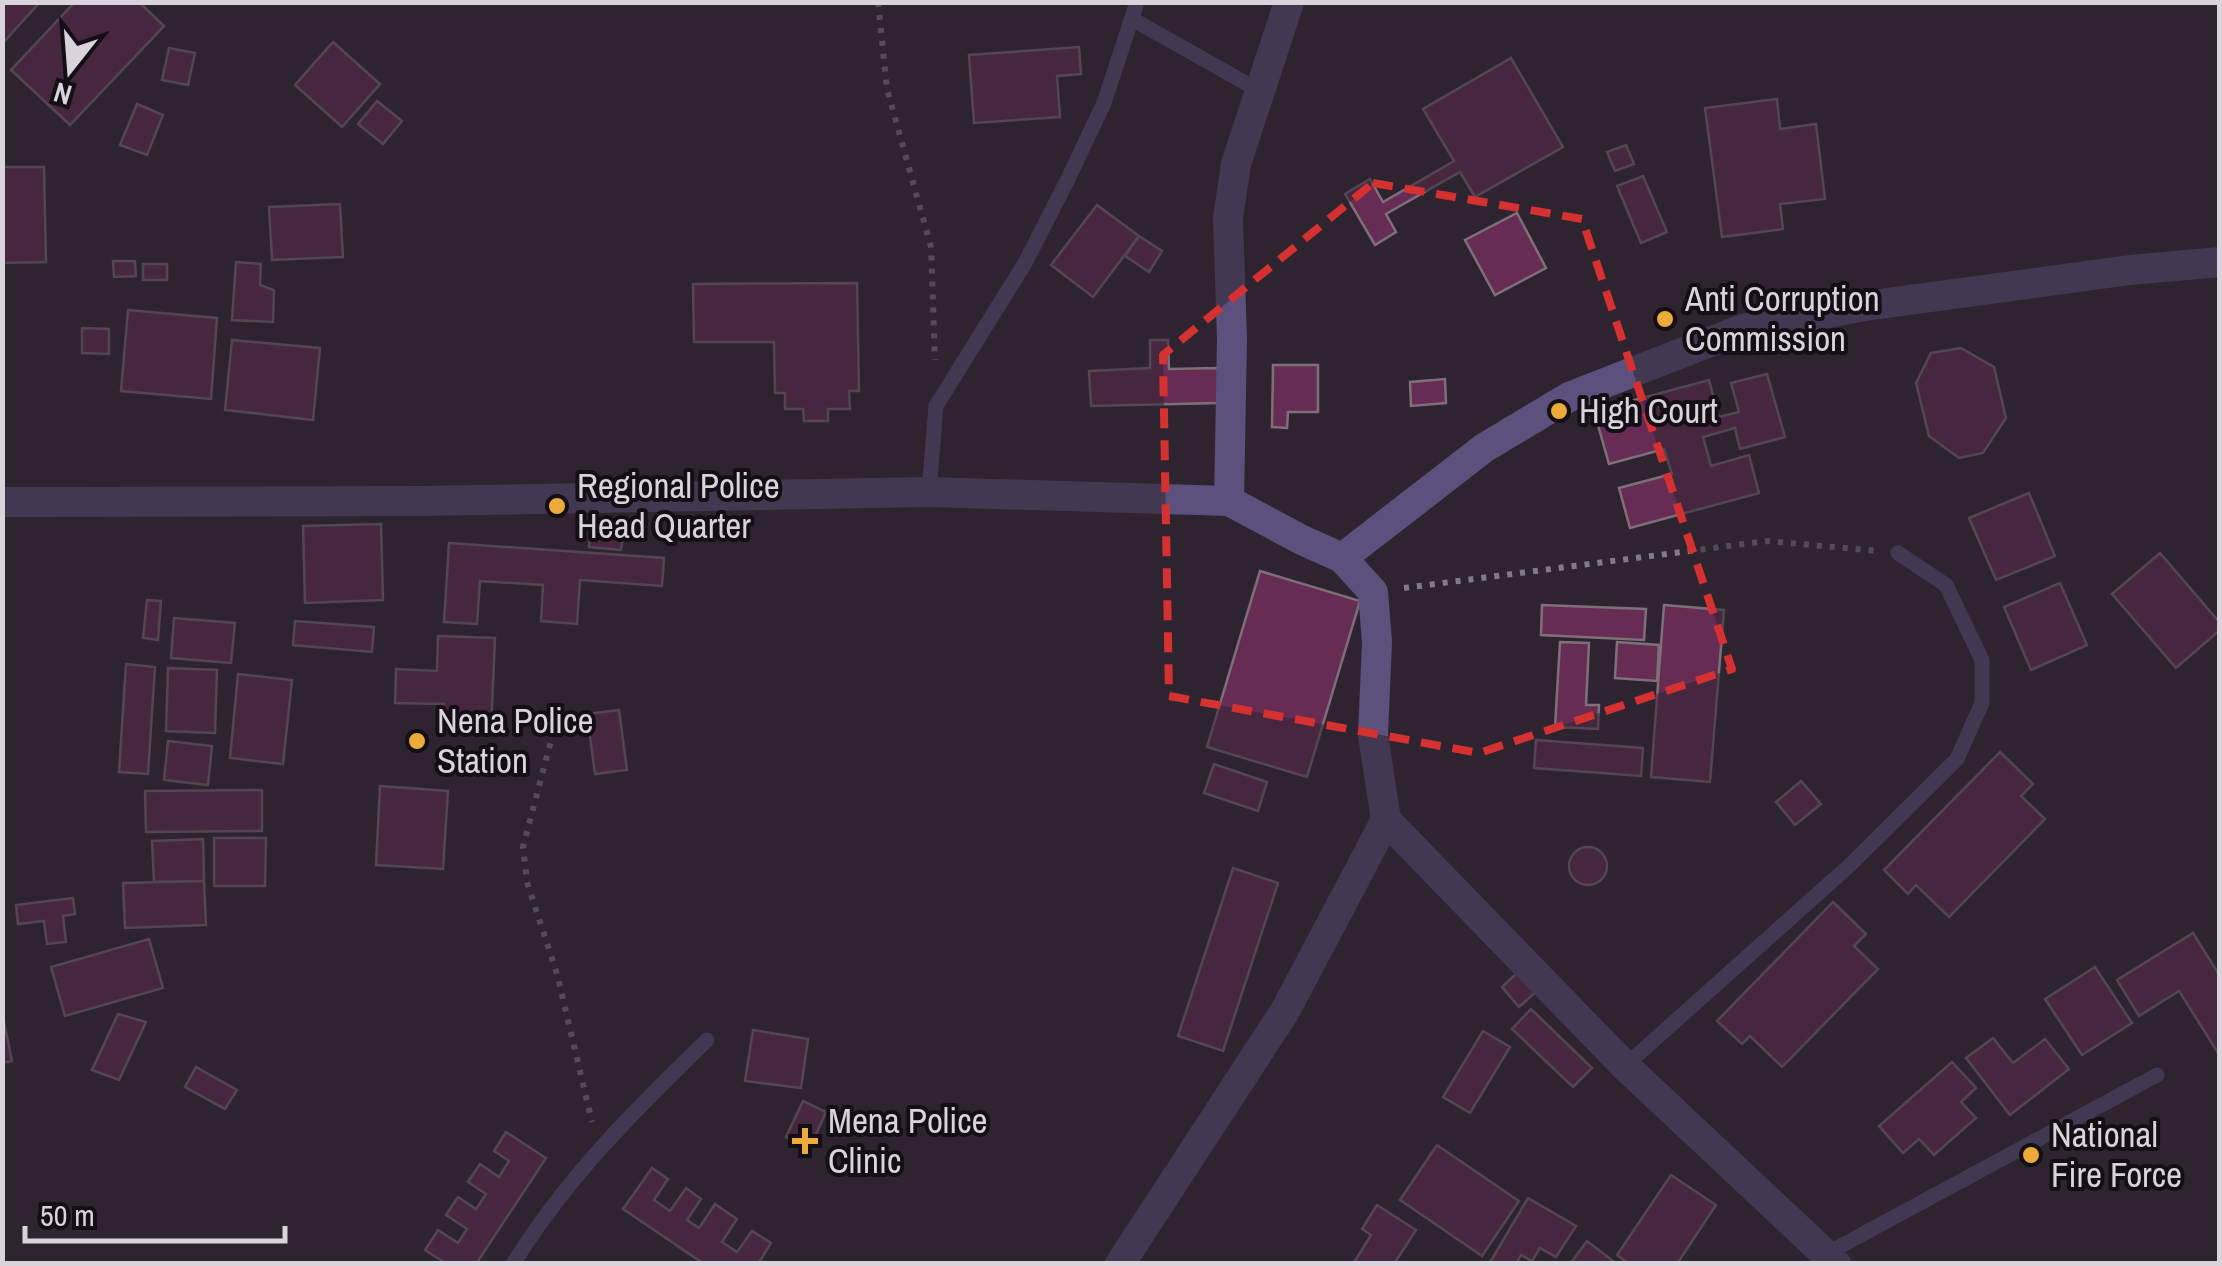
<svg xmlns="http://www.w3.org/2000/svg" width="2222" height="1266" viewBox="0 0 2222 1266" font-family="'Archivo Narrow',sans-serif">
	<style>
		.building { fill: #672c53; stroke: #7f6f79; stroke-width: 2.5 }
		.lines { fill: none; stroke-linecap: round; stroke-linejoin: round }
		.path { stroke: #827b85; stroke-width: 6; stroke-dasharray: 5 8; stroke-linecap: butt }
		.lane { stroke: #5c507d; stroke-width: 15 }
		.street { stroke: #5c507d; stroke-width: 30 }
		.marked { fill: none; stroke: #d63131; stroke-width: 8; stroke-dasharray: 20 12; stroke-linejoin: round }
		.poi-dot { fill: #ebaa39; stroke: #130f14; stroke-width: 4 }
		.labels { text-anchor: middle; stroke-width: 8; stroke-linejoin: round; paint-order: stroke }
		.poi-label { font-size: 35px; fill: #d9d4db; stroke: #130f14; text-anchor: start }
	</style>
	<rect width="100%" height="100%" fill="#2d2430"/>
	<g class="building">
		<polygon points="2,2 40,2 2,44"/>
		<polygon points="75,2 139,2 164,26 70,125 11,70"/>
		<polygon points="333,42 380,84 342,127 295,85"/>
		<polygon points="1079,47 1081,74 1057,76 1060,117 974,123 969,55"/>
		<polygon points="169,48 195,53 188,85 162,80"/>
		<polygon points="1511,58 1563,147 1475,197 1460,172 1386,214 1396,232 1375,245 1345,194 1370,179 1383,202 1454,161 1423,109"/>
		<polygon points="1777,99 1780,129 1816,124 1825,199 1780,204 1783,229 1722,237 1705,108"/>
		<polygon points="377,101 402,121 383,144 358,124"/>
		<polygon points="137,104 163,115 147,155 120,145"/>
		<polygon points="1626,145 1634,164 1615,171 1607,152"/>
		<polygon points="2,167 44,167 46,262 2,263"/>
		<polygon points="1643,176 1667,232 1641,243 1617,186"/>
		<polygon points="340,204 343,257 272,260 269,207"/>
		<polygon points="1097,205 1139,236 1093,297 1051,265"/>
		<polygon points="1517,213 1546,268 1495,295 1465,240"/>
		<polygon points="1139,236 1162,251 1149,272 1125,256"/>
		<polygon points="113,261 135,261 136,276 114,277"/>
		<polygon points="236,262 261,264 260,285 274,290 273,322 232,320"/>
		<rect x="143" y="264" width="24" height="16"/>
		<polygon points="857,283 859,391 849,391 850,409 828,409 828,421 804,421 803,409 785,409 785,393 775,393 774,342 694,342 693,284"/>
		<polygon points="128,310 217,318 211,399 121,391"/>
		<polygon points="82,328 109,329 109,354 82,353"/>
		<polygon points="232,340 320,348 313,420 225,410"/>
		<polygon points="1150,340 1168,340 1169,369 1218,368 1219,403 1091,406 1089,371 1150,368"/>
		<polygon points="1961,348 1994,367 2006,418 1983,453 1959,458 1929,436 1916,383 1931,353"/>
		<polygon points="1273,365 1318,365 1318,412 1288,412 1287,428 1272,427"/>
		<polygon points="1767,374 1785,437 1740,449 1735,428 1703,437 1711,466 1749,455 1759,493 1630,528 1619,488 1672,474 1664,449 1609,464 1594,411 1709,380 1719,417 1739,412 1731,383"/>
		<polygon points="1445,379 1446,403 1411,406 1410,382"/>
		<polygon points="2029,493 2055,556 1996,580 1969,518"/>
		<polygon points="381,524 383,600 305,603 303,526"/>
		<polygon points="590,533 623,536 621,550 589,547"/>
		<polygon points="449,543 664,558 662,586 580,580 577,624 541,621 543,585 480,581 477,624 444,622"/>
		<polygon points="2160,553 2220,623 2220,630 2176,668 2112,594"/>
		<polygon points="1260,571 1360,601 1307,777 1207,747"/>
		<polygon points="2060,583 2087,645 2031,670 2004,607"/>
		<polygon points="147,600 161,601 158,640 143,638"/>
		<polygon points="1542,605 1646,609 1644,640 1541,635"/>
		<polygon points="1664,605 1724,610 1710,782 1651,777"/>
		<polygon points="174,618 235,623 231,663 171,658"/>
		<polygon points="295,621 374,627 372,652 293,645"/>
		<polygon points="438,636 495,638 491,731 443,729 444,704 395,703 396,669 437,671"/>
		<polygon points="1560,642 1589,643 1586,705 1599,705 1598,729 1555,727"/>
		<polygon points="1617,642 1659,645 1657,681 1615,678"/>
		<polygon points="126,664 155,667 148,774 119,772"/>
		<polygon points="168,668 217,670 215,733 166,731"/>
		<polygon points="238,674 292,680 283,764 230,758"/>
		<polygon points="619,710 627,770 595,774 587,714"/>
		<polygon points="1536,740 1643,748 1641,776 1534,768"/>
		<polygon points="168,741 212,746 208,785 164,780"/>
		<polygon points="2000,752 2033,784 2021,796 2045,819 1949,917 1916,885 1908,894 1884,870"/>
		<polygon points="1214,764 1267,782 1258,811 1204,793"/>
		<polygon points="1801,781 1821,804 1795,825 1776,802"/>
		<polygon points="380,786 448,791 443,869 376,865"/>
		<polygon points="262,790 262,831 146,832 145,791"/>
		<polygon points="214,838 266,838 265,886 214,886"/>
		<polygon points="203,839 204,881 154,882 152,841"/>
		<circle cx="1588" cy="866" r="19"/>
		<polygon points="1233,868 1278,883 1223,1051 1178,1036"/>
		<polygon points="204,881 206,925 125,928 123,883"/>
		<polygon points="73,898 75,914 63,916 66,942 47,944 44,921 18,924 16,905"/>
		<polygon points="1833,902 1866,934 1854,946 1878,969 1782,1067 1750,1036 1742,1044 1717,1021"/>
		<polygon points="2193,933 2220,976 2220,1056 2179,991 2139,1016 2117,980"/>
		<polygon points="149,939 163,988 65,1016 51,967"/>
		<polygon points="2095,967 2132,1023 2082,1055 2045,999"/>
		<polygon points="1519,971 1537,991 1519,1007 1502,987"/>
		<polygon points="1531,1009 1592,1068 1573,1087 1512,1029"/>
		<polygon points="2,1012 12,1061 2,1063"/>
		<polygon points="118,1014 146,1022 119,1080 92,1070"/>
		<polygon points="753,1030 808,1039 801,1088 745,1081"/>
		<polygon points="1483,1031 1510,1047 1470,1113 1443,1097"/>
		<polygon points="1993,1038 2013,1063 2045,1039 2069,1069 2010,1115 1966,1058"/>
		<polygon points="1952,1062 1976,1088 1961,1102 1976,1118 1934,1155 1919,1139 1903,1153 1879,1126"/>
		<polygon points="196,1067 237,1090 225,1109 185,1087"/>
		<polygon points="803,1101 826,1112 810,1148 786,1137"/>
		<polygon points="506,1132 546,1158 476,1264 447,1264 425,1250 438,1230 458,1243 467,1229 446,1215 458,1197 476,1209 486,1194 468,1182 480,1164 499,1177 509,1161 494,1151"/>
		<polygon points="1437,1145 1519,1201 1482,1256 1400,1200"/>
		<polygon points="652,1168 668,1179 654,1200 670,1211 686,1188 701,1199 687,1220 699,1228 715,1204 737,1219 722,1242 737,1252 752,1231 771,1243 758,1264 704,1264 623,1209"/>
		<polygon points="1671,1175 1716,1205 1677,1264 1629,1264 1617,1255"/>
		<polygon points="1528,1198 1576,1226 1556,1257 1540,1248 1532,1261 1521,1255 1516,1264 1489,1264"/>
		<polygon points="1377,1205 1416,1230 1394,1264 1353,1264 1371,1235 1362,1229"/>
		<polygon points="1587,1241 1617,1264 1570,1264"/>
	</g>
	<g class="lines">
		<g class="path">
			<polyline points="878,2 887,89 931,247 935,360"/>
			<polyline points="1404,588 1767,541 1878,551"/>
			<polyline points="557,718 523,847 527,882 557,974 592,1122"/>
		</g>
		<g class="lane">
			<polyline points="1132,19 1258,90"/>
			<polyline points="929,492 936,406 1025,263 1067,181 1104,103 1137,2"/>
			<polyline points="1625,1066 1850,865 1957,759 1982,703 1982,660 1946,585 1898,553"/>
			<polyline points="1826,1254 2157,1075"/>
			<path d="M513 1264C567 1177 634 1111 707 1040"/>
		</g>
		<g class="street">
			<polyline points="1229,501 1232,339 1228,218 1236,164 1289,2"/>
			<polyline points="2,502 420,501 929,492 1229,501 1302,540 1342,558 1373,592 1377,642 1373,735 1386,820 1285,1011 1120,1264"/>
			<polyline points="1342,558 1484,448 1569,397 1743,329 1865,306 2130,270 2220,262"/>
			<polyline points="1386,820 1625,1066 1836,1264"/>
		</g>
	</g>
	<path d="M0 0H2222V1266H0ZM1373 183 1582 219 1732 669 1479 753 1169 696 1163 355Z" fill="#2d2430" fill-opacity=".55" fill-rule="evenodd"/>
	<path class="marked" d="M1373 183 1582 219 1732 669 1479 753 1169 696 1163 355Z"/>
	<g class="poi-dot">
		<circle cx="1665" cy="319" r="10"/>
		<circle cx="1559" cy="411" r="10"/>
		<circle cx="557" cy="506" r="10"/>
		<circle cx="417" cy="741" r="10"/>
		<path d="M800 1126h10v10h10v10h-10v10h-10v-10h-10v-10h10z"/>
		<circle cx="2031" cy="1155" r="10"/>
	</g>
	<g class="labels">
		<g class="poi-label">
			<text x="1685" y="311">Anti Corruption<tspan x="1685" dy="40">Commission</tspan></text>
			<text x="1579" y="423">High Court</text>
			<text x="577" y="498">Regional Police<tspan x="577" dy="40">Head Quarter</tspan></text>
			<text x="437" y="733">Nena Police<tspan x="437" dy="40">Station</tspan></text>
			<text x="828" y="1133">Mena Police<tspan x="828" dy="40">Clinic</tspan></text>
			<text x="2051" y="1147">National<tspan x="2051" dy="40">Fire Force</tspan></text>
		</g>
	</g>
	<rect width="2222" height="1266" fill="none" stroke="#d9d4db" stroke-width="10"/>
	<g transform="translate(70 70) rotate(197)" stroke="#130f14" stroke-width="8" paint-order="stroke">
	<path d="M0-8L18 38L0 25L-18 38Z" fill="#d9d4db"/>
	<text y="-15" font-size="28" font-weight="bold" text-anchor="middle" fill="#d9d4db">N</text>
	</g>
	<path d="M25 1226v15h260v-15" fill="none" stroke="#d9d4db" stroke-width="5"/>
	<text x="40" y="1226" font-size="30" fill="#d9d4db" stroke="#130f14" stroke-width="8" paint-order="stroke">50 m</text>
</svg>
